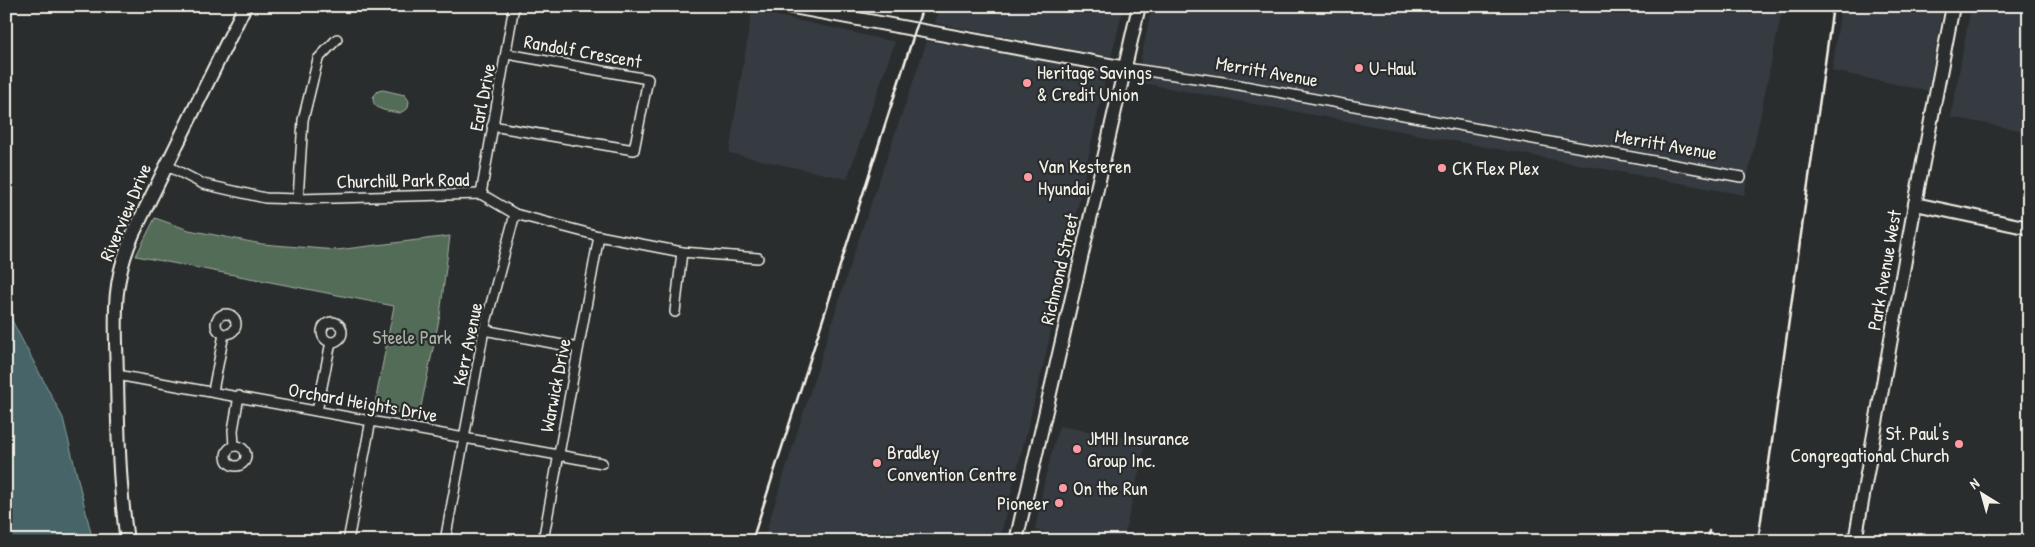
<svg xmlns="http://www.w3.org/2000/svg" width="2035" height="547" viewBox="0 0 2035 547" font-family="'Patrick Hand',sans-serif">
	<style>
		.built { fill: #363b41 }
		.green { fill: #536c59; stroke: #a4aea0 }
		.water { fill: #466567; stroke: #8c9d9b }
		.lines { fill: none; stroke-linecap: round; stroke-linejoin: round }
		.street-casing { stroke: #f4f1e8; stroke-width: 12 }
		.secondary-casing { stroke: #f4f1e8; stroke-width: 16 }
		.street { stroke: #2a2d2e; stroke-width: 9 }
		.secondary { stroke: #2a2d2e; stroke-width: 12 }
		.rail { stroke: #f4f1e8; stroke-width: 2.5 }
		.poi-dot { fill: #ff9aa2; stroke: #2a2d2e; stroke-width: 2 }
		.labels { text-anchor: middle; stroke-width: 4.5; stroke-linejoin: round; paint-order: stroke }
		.street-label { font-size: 19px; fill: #f4f1e8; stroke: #2a2d2e }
		.poi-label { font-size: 19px; fill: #f4f1e8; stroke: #2a2d2e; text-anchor: start }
		.park-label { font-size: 19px; fill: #acb5a8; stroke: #2a2d2e }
	</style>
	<rect width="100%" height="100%" fill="#2a2d2e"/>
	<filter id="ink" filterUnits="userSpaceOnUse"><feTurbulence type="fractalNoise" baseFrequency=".02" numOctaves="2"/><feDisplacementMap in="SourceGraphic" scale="10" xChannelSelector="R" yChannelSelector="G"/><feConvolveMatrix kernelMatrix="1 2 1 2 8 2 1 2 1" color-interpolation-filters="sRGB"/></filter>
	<g filter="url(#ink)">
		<g class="built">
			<polygon points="940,6 1124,6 1111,57 935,23"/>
			<polygon points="1152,6 1783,6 1744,195 1136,82"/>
			<polygon points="1841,6 1943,6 1928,91 1832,71"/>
			<polygon points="1971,6 2029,6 2029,132 1951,117"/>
			<polygon points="752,10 895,42 847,179 729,153"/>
			<polygon points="927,41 1107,71 1044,363 999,541 763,541 855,250"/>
			<polygon points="1059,426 1146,441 1123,541 1083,541 1035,530 1045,478"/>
		</g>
		<g class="green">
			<path d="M383 90 405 95 409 101 408 108 400 113C389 111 372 111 373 97L378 91Z"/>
			<polygon points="155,218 189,230 262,244 337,250 450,236 440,315 419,416 374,408 394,306 136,256"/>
		</g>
		<polygon class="water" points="6,309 63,418 93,541 6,541"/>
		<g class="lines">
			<defs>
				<g id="street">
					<polyline points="1126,68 1223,82 1741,177"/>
					<polyline points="492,126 634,150 648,79 507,54"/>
					<polyline points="166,165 203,184 265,198 298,199 481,194 515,214 599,236 682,252 758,258"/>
					<polyline points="481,194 514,6"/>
					<polyline points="298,199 303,120 318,59 337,39"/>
					<polyline points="675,312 682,252"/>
					<circle cx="226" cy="324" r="10"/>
					<circle cx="332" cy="332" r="10"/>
					<polyline points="484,330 578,348"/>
					<polyline points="117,375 602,463"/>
					<polyline points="213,391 224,334"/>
					<polyline points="317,411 331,342"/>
					<polyline points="234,446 233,430 239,396"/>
					<circle cx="236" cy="456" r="10"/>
					<polyline points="348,541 371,420"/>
					<polyline points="445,541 484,330 515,214"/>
					<polyline points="543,541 599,236"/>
				</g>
				<g id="secondary">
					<polyline points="787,6 1126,68"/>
					<polyline points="1915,204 2029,228"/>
					<path d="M127 541C119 486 118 432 117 377 116 323 110 286 133 234L245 6"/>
					<polyline points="1016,541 1139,6"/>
					<polyline points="1855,541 1915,204 1953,6"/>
				</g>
			</defs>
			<use href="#street" class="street-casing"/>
			<use href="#secondary" class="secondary-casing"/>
			<use href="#street" class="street"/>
			<use href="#secondary" class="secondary"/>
			<g class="rail">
				<polyline points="752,541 923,6"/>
				<polyline points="1709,541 1709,531"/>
				<polyline points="1758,541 1833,6"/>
			</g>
		</g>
	</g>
	<g class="poi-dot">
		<circle cx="1359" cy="68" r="5"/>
		<circle cx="1027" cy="83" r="5"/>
		<circle cx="1442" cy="168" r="5"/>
		<circle cx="1028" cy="177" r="5"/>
		<circle cx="1959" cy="444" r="5"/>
		<circle cx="1077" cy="449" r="5"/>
		<circle cx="877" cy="463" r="5"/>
		<circle cx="1063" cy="488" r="5"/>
		<circle cx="1059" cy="503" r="5"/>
	</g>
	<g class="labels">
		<g class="street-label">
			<text transform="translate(583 51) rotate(10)" y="7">Randolf Crescent</text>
			<text transform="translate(1267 71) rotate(10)" y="7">Merritt Avenue</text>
			<text transform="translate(482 97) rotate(-79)" y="7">Earl Drive</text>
			<text transform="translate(1666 144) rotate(10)" y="7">Merritt Avenue</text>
			<text transform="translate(403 180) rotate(-1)" y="7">Churchill Park Road</text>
			<text transform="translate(125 212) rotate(-67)" y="7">Riverview Drive</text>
			<text transform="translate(1059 269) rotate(-77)" y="7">Richmond Street</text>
			<text transform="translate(1884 270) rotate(-80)" y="7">Park Avenue West</text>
			<text transform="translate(467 344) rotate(-78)" y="7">Kerr Avenue</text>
			<text transform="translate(555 385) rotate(-79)" y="7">Warwick Drive</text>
			<text transform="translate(363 402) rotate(10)" y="7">Orchard Heights Drive</text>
		</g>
		<g class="poi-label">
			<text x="1369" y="75">U-Haul</text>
			<text x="1037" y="79">Heritage Savings<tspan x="1037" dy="22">&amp; Credit Union</tspan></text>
			<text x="1038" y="173">Van Kesteren<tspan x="1038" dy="22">Hyundai</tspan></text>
			<text x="1452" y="175">CK Flex Plex</text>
			<text x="1949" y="440" text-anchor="end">St. Paul's<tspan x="1949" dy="22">Congregational Church</tspan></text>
			<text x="1087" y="445">JMHI Insurance<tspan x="1087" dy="22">Group Inc.</tspan></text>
			<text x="887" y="459">Bradley<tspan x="887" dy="22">Convention Centre</tspan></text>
			<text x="1073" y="495">On the Run</text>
			<text x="1049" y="510" text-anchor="end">Pioneer</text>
		</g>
		<g class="park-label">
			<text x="412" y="344">Steele Park</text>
		</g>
	</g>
	<rect width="2035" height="547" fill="none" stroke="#2a2d2e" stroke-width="25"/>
	<rect x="12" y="12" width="2010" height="522" fill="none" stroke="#f4f1e8" stroke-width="2" filter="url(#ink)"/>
	<g transform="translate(1982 494) rotate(323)" stroke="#2a2d2e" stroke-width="4" paint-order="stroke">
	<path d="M0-4L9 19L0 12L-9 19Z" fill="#f4f1e8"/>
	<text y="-8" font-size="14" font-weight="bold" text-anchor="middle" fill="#f4f1e8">N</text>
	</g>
</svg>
